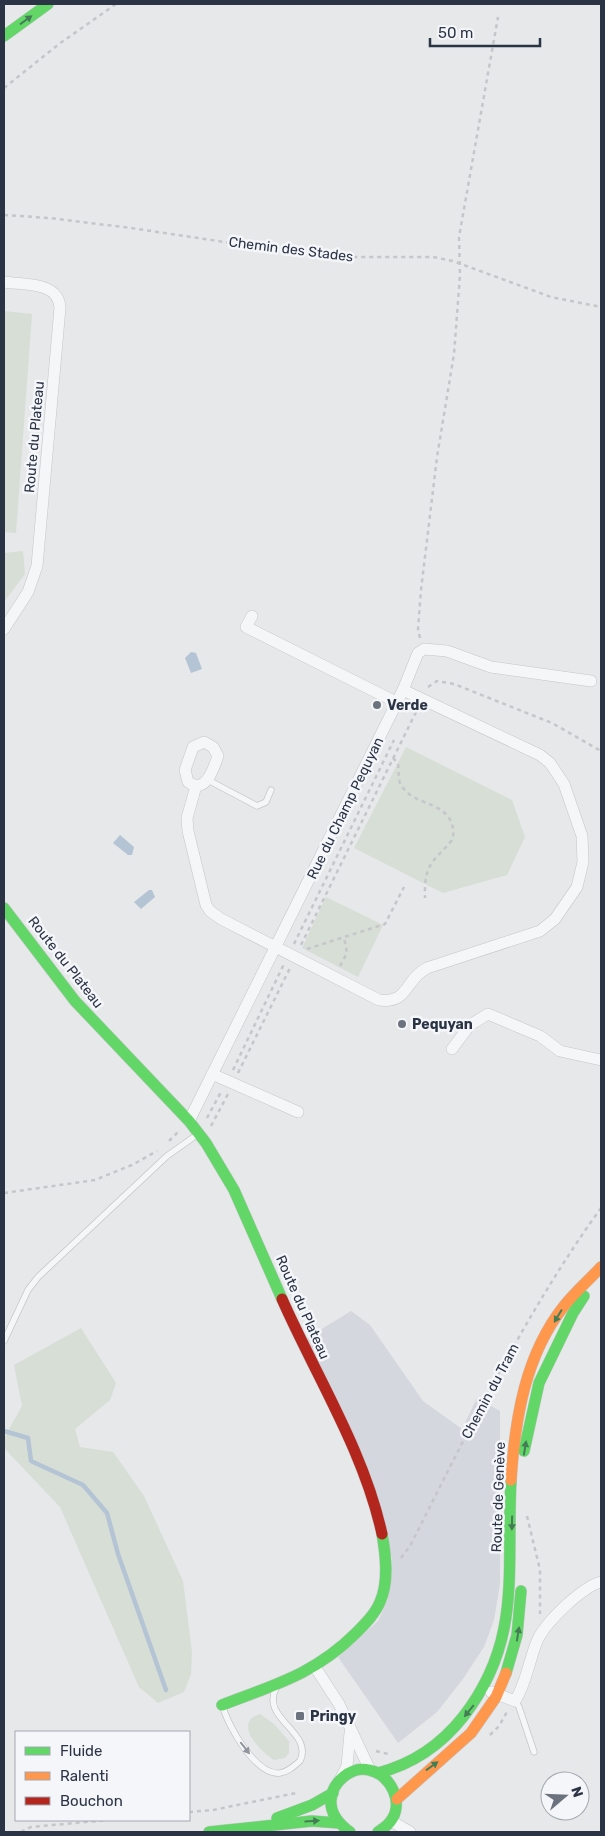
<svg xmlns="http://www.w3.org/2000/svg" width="605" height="1836" viewBox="0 0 605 1836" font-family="Rubik,sans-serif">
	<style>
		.built { fill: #d4d7dd }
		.green { fill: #d6ded6 }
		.water { fill: #b4c4d5 }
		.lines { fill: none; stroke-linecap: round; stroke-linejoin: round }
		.stream { stroke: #b4c4d5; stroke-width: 4.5 }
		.lane-casing { stroke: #c4c6c8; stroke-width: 7 }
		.street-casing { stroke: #c4c6c8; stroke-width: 12 }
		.fast-casing { stroke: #c4c6c8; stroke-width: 12 }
		.slow-casing { stroke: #c4c6c8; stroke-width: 12 }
		.jam-casing { stroke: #c4c6c8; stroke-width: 12 }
		.path { stroke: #c5c6ca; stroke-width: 2.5; stroke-dasharray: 4 4; stroke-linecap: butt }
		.lane { stroke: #f5f6f7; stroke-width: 5.5 }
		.street { stroke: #f5f6f7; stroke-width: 11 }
		.fast { stroke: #63d668; stroke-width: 11 }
		.slow { stroke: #ff974d; stroke-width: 11 }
		.jam { stroke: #b3261e; stroke-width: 11 }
		.oneway { fill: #447d55 }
		.oneway2 { fill: #90959e }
		.poi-dot { fill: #6c737f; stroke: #f4f6f9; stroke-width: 2 }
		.labels { text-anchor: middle; stroke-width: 5; stroke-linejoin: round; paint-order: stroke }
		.street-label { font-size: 14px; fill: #2b3445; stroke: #f4f6f9 }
		.poi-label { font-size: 14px; font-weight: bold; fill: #2b3445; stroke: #f4f6f9; text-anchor: start }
	</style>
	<rect width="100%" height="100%" fill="#e6e8ea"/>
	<polygon class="built" points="351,1311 370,1325 423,1401 462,1429 477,1398 500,1411 500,1584 494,1620 484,1647 463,1679 437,1712 398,1743 338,1657 378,1621 388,1599 392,1558 307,1338"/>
	<g class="green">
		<polygon points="4,311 32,314 16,533 4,532"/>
		<polygon points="23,551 25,574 4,602 4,553"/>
		<polygon points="406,747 512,800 525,837 507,875 443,893 354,848"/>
		<polygon points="326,897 383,925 358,977 302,948"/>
		<polygon points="81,1328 116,1383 110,1400 75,1429 80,1447 113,1452 144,1496 183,1581 192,1652 191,1674 184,1692 158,1703 139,1687 60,1507 4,1448 4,1438 22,1406 14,1365"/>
		<path d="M260 1714 274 1724 289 1741V1753L285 1758 274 1760C260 1751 232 1723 260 1714Z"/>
	</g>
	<g class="water">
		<polygon points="191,652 196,653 202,669 191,673 185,658"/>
		<polygon points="120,835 134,847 132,855 128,855 113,843"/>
		<polygon points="149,890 152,890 155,897 141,909 134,902"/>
	</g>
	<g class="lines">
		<polyline class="stream" points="4,1431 28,1438 31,1461 83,1485 107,1513 118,1554 166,1690"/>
		<defs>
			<g id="lane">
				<polyline points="208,780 257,806 266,802 271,790"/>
				<polyline points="4,1341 28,1290 38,1277 167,1156 198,1134"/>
				<polyline points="515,1701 519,1707 534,1752"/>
				<path d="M223 1707C228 1726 256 1776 280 1773 288 1772 294 1766 300 1761 314 1732 260 1719 276 1688"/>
			</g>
			<g id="street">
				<path d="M4 282C23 285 59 281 60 308L37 566 28 592 4 629"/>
				<polyline points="252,616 246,627 396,702"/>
				<path d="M204 742 213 747 218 756C213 770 206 794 188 782L185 770 193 747Z"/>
				<path d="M196 786 187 818 188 831 206 905 210 911 221 919 379 1000C409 1004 404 980 427 968L540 931 555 919 577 887 583 862 582 836 564 784 550 763 540 755 403 690"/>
				<polyline points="452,1049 470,1025 488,1014 540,1036 560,1051 601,1060"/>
				<polyline points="212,1074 298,1112"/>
				<polyline points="189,1121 403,690 418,653 424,649 447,651 491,667 591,681"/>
				<polyline points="315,1667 339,1704 370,1770"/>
				<path d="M491 1692 515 1701C527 1682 529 1659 538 1639 547 1621 582 1587 601 1582"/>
				<polyline points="341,1778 347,1766 350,1733"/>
				<polyline points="391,1821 410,1832"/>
			</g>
			<g id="fast">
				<polyline points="4,36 48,4"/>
				<polyline points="4,908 75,1001 189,1121 206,1143 234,1190 282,1299"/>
				<polyline points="524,1451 539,1383 573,1313 584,1296"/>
				<polyline points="506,1673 517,1635 521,1591"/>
				<path d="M222 1705C274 1685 315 1674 356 1633 365 1624 375 1614 380 1602 389 1582 386 1556 382 1534"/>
				<path d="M378 1773C413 1764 440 1746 463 1717 523 1640 506 1571 511 1480"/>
				<polyline points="277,1818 312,1805 333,1793"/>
				<polyline points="209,1832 312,1821 339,1823"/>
				<path d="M350 1832C339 1824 330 1814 331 1800 332 1782 351 1766 369 1770 391 1774 405 1804 390 1822 387 1826 382 1829 378 1832"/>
			</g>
			<g id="slow">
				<path d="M511 1480C515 1419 525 1355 564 1306 575 1292 589 1280 601 1267"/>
				<polyline points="397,1799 471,1733 496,1697 506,1673"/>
			</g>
			<path id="jam" d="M282 1299C316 1376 364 1451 382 1534"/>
		</defs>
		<use href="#lane" class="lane-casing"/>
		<use href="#street" class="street-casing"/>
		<use href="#fast" class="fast-casing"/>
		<use href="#slow" class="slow-casing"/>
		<use href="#jam" class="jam-casing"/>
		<g class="path">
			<polyline points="4,88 59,44 116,4"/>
			<polyline points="4,215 49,218 131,228 305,254 342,257 433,257 453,261 551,297 601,307"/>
			<polyline points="420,638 418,629 421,590 437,457 454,354 460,275 459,237 498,17"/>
			<polyline points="428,687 437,681 454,684 552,723 601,751"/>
			<path d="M393 758 398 763C399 770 398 777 400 783 413 810 457 798 453 839 433 863 424 862 425 898"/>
			<polyline points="294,944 394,740"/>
			<polyline points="301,945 417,710"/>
			<polyline points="307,949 385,924 404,887"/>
			<polyline points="340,966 347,953 344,937"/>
			<polyline points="233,1070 284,964"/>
			<polyline points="238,1073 290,968"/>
			<polyline points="207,1118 221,1092"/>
			<polyline points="211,1126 228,1094"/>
			<polyline points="169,1141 179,1131"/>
			<polyline points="4,1193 95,1180 132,1165 157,1151"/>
			<polyline points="527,1516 540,1570 540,1614"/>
			<path d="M401 1558 410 1546C469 1430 525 1313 601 1208"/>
			<polyline points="490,1735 499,1726 507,1712"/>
			<polyline points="376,1751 388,1754"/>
			<polyline points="189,1812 213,1810 296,1793"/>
			<polyline points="21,1832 31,1827 108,1820"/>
		</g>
		<use href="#lane" class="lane"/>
		<use href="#street" class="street"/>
		<use href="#fast" class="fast"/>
		<use href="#slow" class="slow"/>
		<use href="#jam" class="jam"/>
	</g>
	<defs><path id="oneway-solid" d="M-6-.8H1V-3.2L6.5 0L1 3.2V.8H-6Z" transform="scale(1.25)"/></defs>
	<g class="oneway">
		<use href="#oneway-solid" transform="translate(26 20) rotate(-36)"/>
		<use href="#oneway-solid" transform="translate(558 1316) rotate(121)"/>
		<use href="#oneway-solid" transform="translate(525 1448) rotate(-81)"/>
		<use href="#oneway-solid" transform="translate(512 1523) rotate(91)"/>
		<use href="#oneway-solid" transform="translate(518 1634) rotate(-81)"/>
		<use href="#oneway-solid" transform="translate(469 1711) rotate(129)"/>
		<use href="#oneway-solid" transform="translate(432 1766) rotate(-36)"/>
		<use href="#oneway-solid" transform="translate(312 1821) rotate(-3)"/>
	</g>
	<use class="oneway2" href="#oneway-solid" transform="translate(245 1748) rotate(52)"/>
	<g class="poi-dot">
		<circle cx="377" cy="705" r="5"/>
		<circle cx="402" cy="1024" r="5"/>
		<rect x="295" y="1711" width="10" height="10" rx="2.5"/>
	</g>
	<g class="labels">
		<g class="street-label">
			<text transform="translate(291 249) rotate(7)" y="5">Chemin des Stades</text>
			<text transform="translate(34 437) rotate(-85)" y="5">Route du Plateau</text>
			<text transform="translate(345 808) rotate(-64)" y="5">Rue du Champ Pequyan</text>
			<text transform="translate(66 962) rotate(52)" y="5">Route du Plateau</text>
			<text transform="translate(303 1307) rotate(66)" y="5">Route du Plateau</text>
			<text transform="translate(490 1391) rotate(-62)" y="5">Chemin du Tram</text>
			<text transform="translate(498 1497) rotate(-88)" y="5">Route de Genève</text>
		</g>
		<g class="poi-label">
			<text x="387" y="710">Verde</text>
			<text x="412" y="1029">Pequyan</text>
			<text x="310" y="1721">Pringy</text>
		</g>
	</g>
	<rect width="605" height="1836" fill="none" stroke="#2b3445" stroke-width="10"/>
	<rect x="15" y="1731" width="175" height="90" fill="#f4f6f9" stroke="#a4a8b1"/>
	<rect x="25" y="1747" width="25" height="8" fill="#63d668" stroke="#a4a8b1"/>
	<text x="60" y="1756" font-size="15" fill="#2b3445">Fluide</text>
	<rect x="25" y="1772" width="25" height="8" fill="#ff974d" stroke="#a4a8b1"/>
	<text x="60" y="1781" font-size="15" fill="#2b3445">Ralenti</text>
	<rect x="25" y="1797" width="25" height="8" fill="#b3261e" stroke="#a4a8b1"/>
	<text x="60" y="1806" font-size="15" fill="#2b3445">Bouchon</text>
	<g transform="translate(565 1796) rotate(71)"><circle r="24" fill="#f4f6f9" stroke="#a4a8b1"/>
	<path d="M0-4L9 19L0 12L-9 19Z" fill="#6c737f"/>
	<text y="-8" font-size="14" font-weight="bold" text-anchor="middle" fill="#2b3445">N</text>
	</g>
	<path d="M430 38v8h110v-8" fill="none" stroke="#2b3445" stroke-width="2.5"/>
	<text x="438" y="38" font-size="15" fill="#2b3445" stroke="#f4f6f9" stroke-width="4" paint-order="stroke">50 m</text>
</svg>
